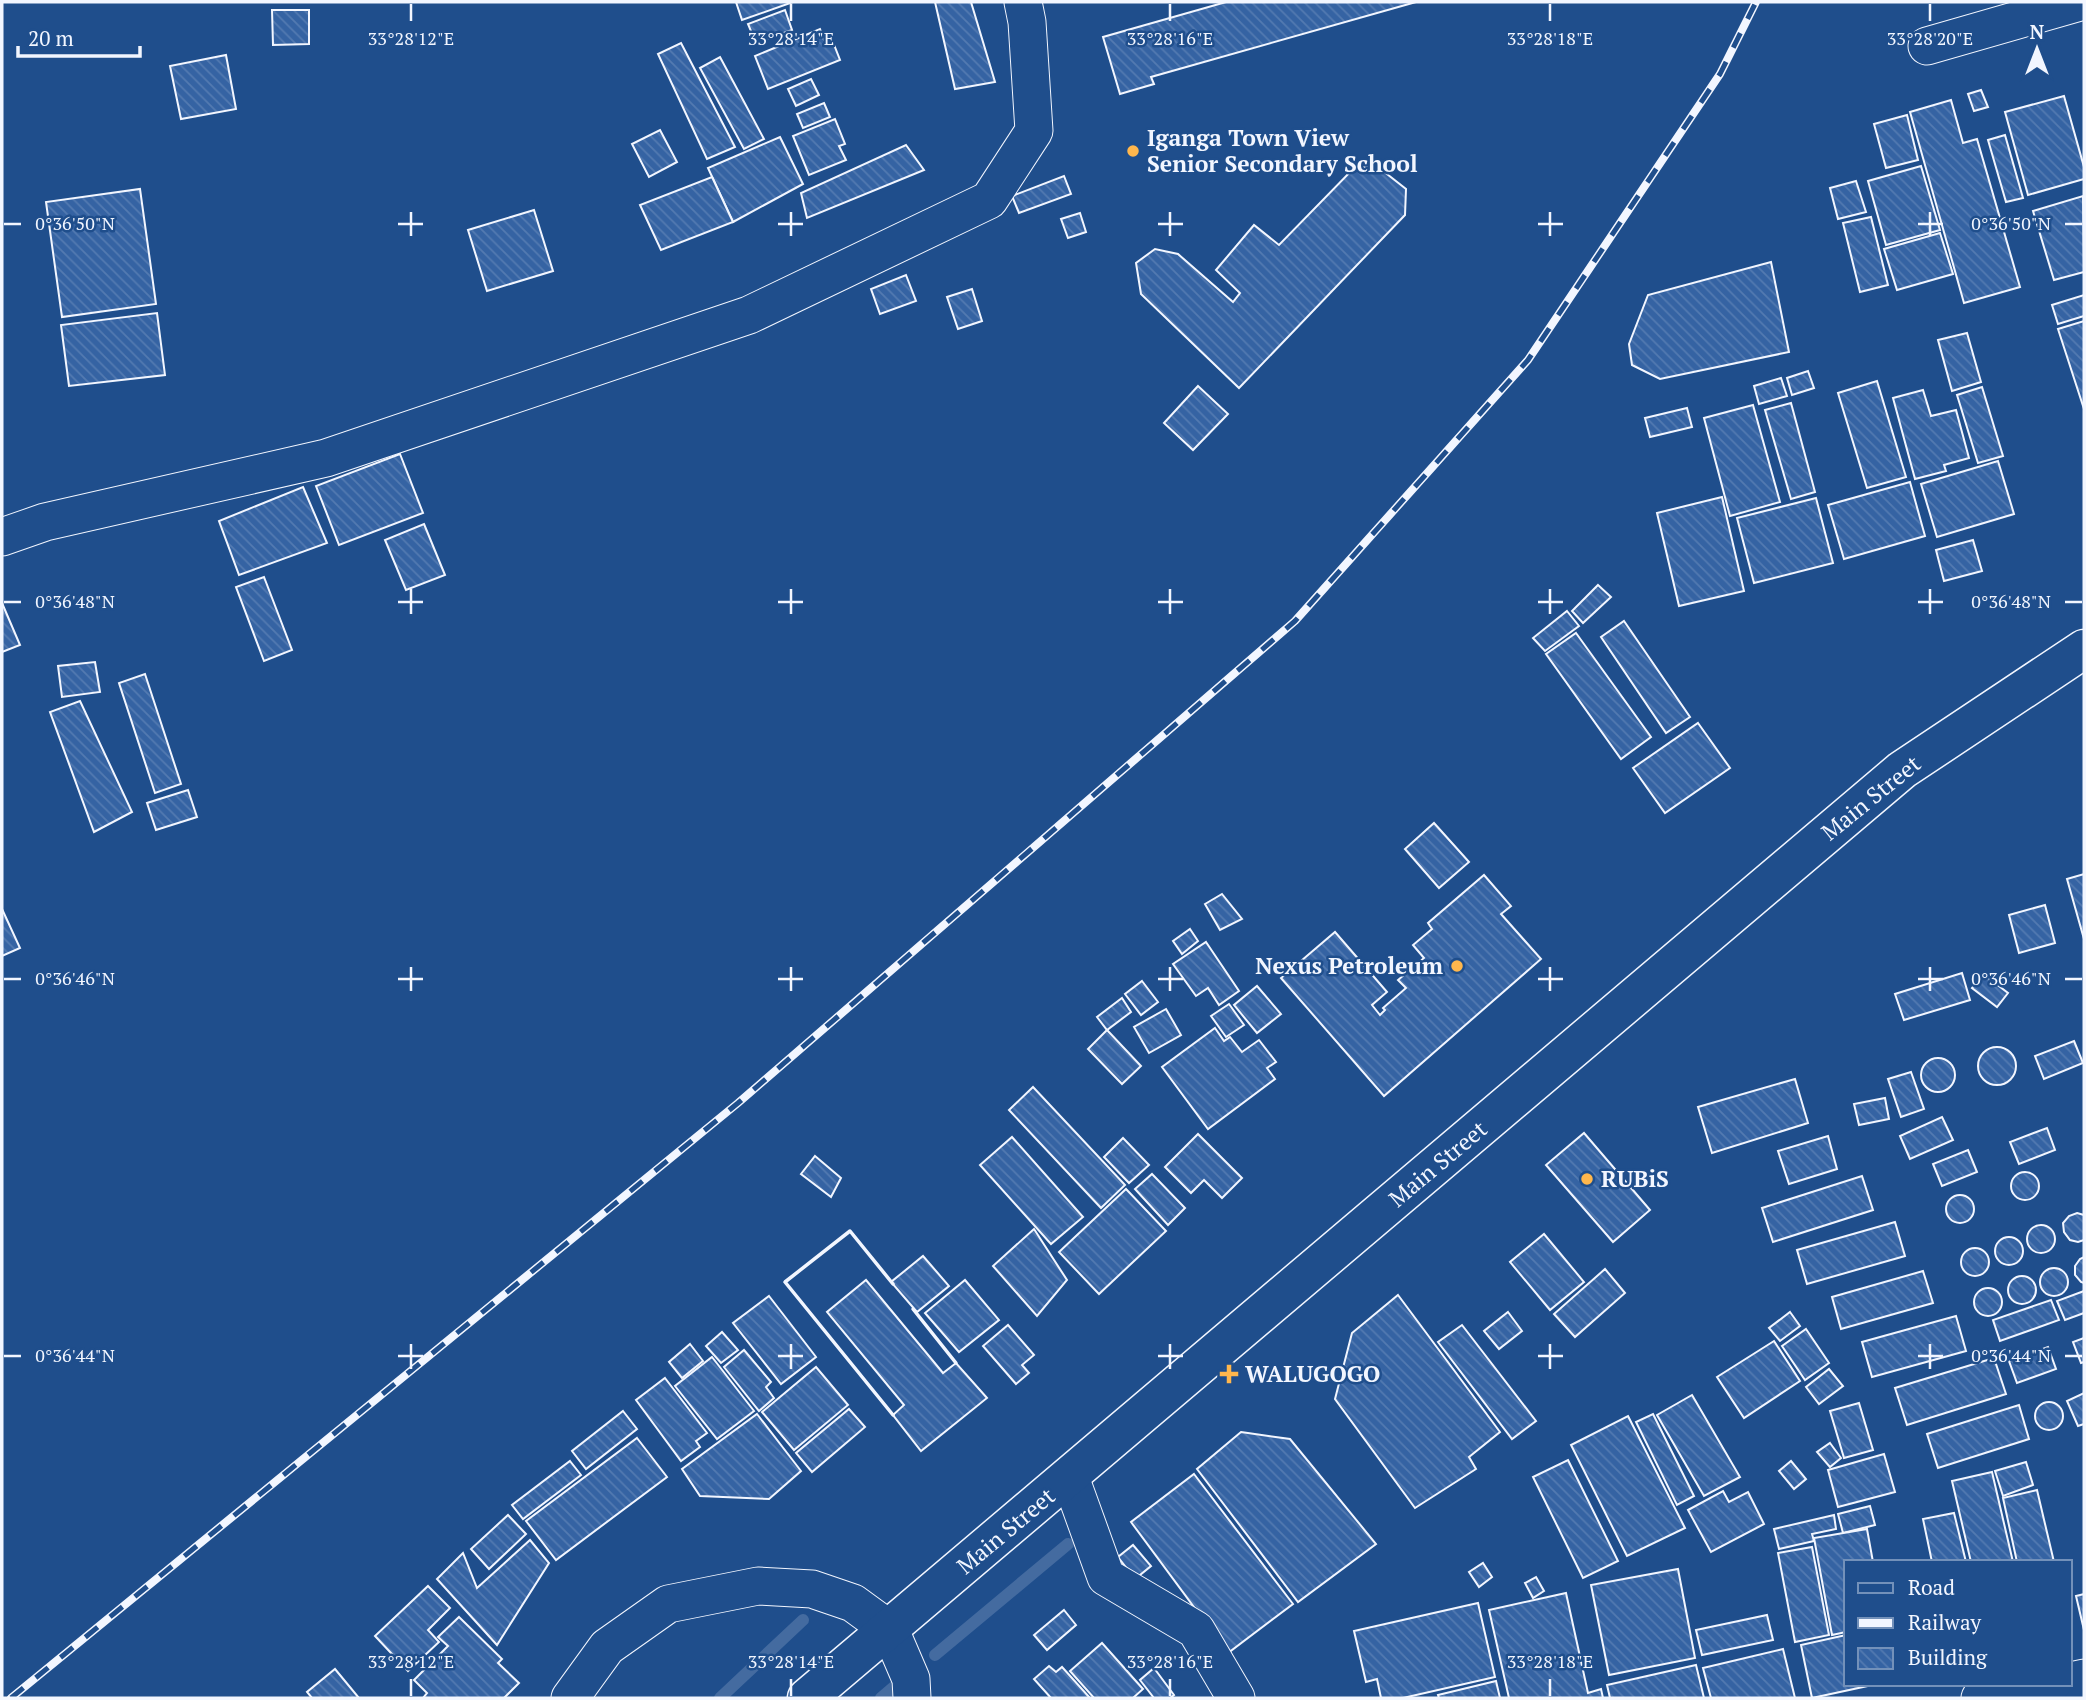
<svg xmlns="http://www.w3.org/2000/svg" width="2086" height="1700" viewBox="0 0 2086 1700" font-family="'PT Serif',serif">
	<style>
		.lines { fill: none; stroke-linecap: round; stroke-linejoin: round }
		.stream { stroke: #446ba0; stroke-width: 12 }
		.building { fill: url(#building-back-hatch); stroke: #f2f6ff; stroke-width: 2 }
		.minor-casing { stroke: #f2f6ff; stroke-width: 39 }
		.primary-casing { stroke: #f2f6ff; stroke-width: 41 }
		.minor { stroke: #1f4e8c; stroke-width: 37 }
		.primary { stroke: #1f4e8c; stroke-width: 38 }
		.rail-casing { stroke: #f2f6ff; stroke-width: 8 }
		.rail { stroke: #1f4e8c; stroke-width: 5; stroke-dasharray: 16; stroke-linecap: butt }
		.wall { stroke: #f2f6ff; stroke-width: 3.5 }
		.ticks { fill: none; stroke: #f2f6ff; stroke-width: 2.5 }
		.poi-dot { fill: #ffb74d; stroke: #1f4e8c; stroke-width: 2.5 }
		.labels { text-anchor: middle; stroke-width: 5; stroke-linejoin: round; paint-order: stroke }
		.poi-label { font-size: 23px; font-weight: bold; fill: #f2f6ff; stroke: #1f4e8c; text-anchor: start }
		.street-label { font-size: 23px; fill: #f2f6ff; stroke: #1f4e8c }
		.ticks-label { font-size: 18px; text-anchor: middle; fill: #f2f6ff; stroke: #1f4e8c; stroke-width: 5; stroke-linejoin: round; paint-order: stroke }
	</style>
	<defs>
		<pattern id="building-back-hatch" width="6" height="6" patternUnits="userSpaceOnUse" patternTransform="scale(1.75)"><rect width="6" height="6" fill="#3563a3"/><path d="M-1 5l2 2M0 0l6 6M5-1l2 2" fill="none" stroke="#537ab1"/></pattern>
	</defs>
	<rect width="100%" height="100%" fill="#1f4e8c"/>
	<g class="lines">
		<g class="stream">
			<polyline points="935,1655 1068,1544"/>
			<polyline points="720,1698 803,1620"/>
			<polyline points="881,1698 895,1686"/>
		</g>
	</g>
	<g class="building">
		<polygon points="736,2 793,2 742,20"/>
		<polygon points="935,2 971,2 995,82 955,89"/>
		<polygon points="1226,2 1416,2 1151,77 1154,84 1120,94 1103,37"/>
		<polygon points="272,10 309,10 309,44 273,45"/>
		<polygon points="785,10 792,30 756,43 748,24"/>
		<polygon points="820,29 824,40 831,37 840,60 768,89 755,56"/>
		<polygon points="681,43 735,147 707,159 658,54"/>
		<polygon points="226,55 236,109 181,119 170,66"/>
		<polygon points="720,57 764,139 744,149 700,68"/>
		<polygon points="811,79 819,95 796,106 788,89"/>
		<polygon points="1981,90 1988,107 1974,111 1968,94"/>
		<polygon points="2064,96 2084,167 2084,179 2028,195 2005,112"/>
		<polygon points="1951,100 1963,143 1977,139 2020,287 1964,303 1910,112"/>
		<polygon points="824,103 830,117 803,128 797,114"/>
		<polygon points="1907,115 1918,160 1886,168 1874,124"/>
		<polygon points="835,119 845,144 839,146 846,160 809,175 793,136"/>
		<polygon points="660,130 677,162 649,177 632,144"/>
		<polygon points="2005,135 2023,198 2006,202 1988,140"/>
		<polygon points="780,137 803,184 733,222 708,168"/>
		<polygon points="906,145 924,170 807,218 801,193"/>
		<polygon points="1921,166 1940,230 1886,245 1868,181"/>
		<polygon points="1355,167 1378,167 1406,189 1405,215 1239,388 1141,294 1136,263 1155,249 1178,254 1233,302 1240,293 1216,270 1254,225 1279,245"/>
		<polygon points="1064,176 1071,194 1019,213 1012,196"/>
		<polygon points="712,177 733,222 661,250 640,205"/>
		<polygon points="1856,181 1866,212 1838,219 1830,188"/>
		<polygon points="140,189 156,304 62,317 46,202"/>
		<polygon points="2083,196 2084,272 2054,280 2033,211"/>
		<polygon points="534,210 553,271 487,291 468,230"/>
		<polygon points="1080,213 1086,232 1068,238 1061,219"/>
		<polygon points="1871,217 1888,285 1860,292 1843,223"/>
		<polygon points="1940,233 1953,274 1897,290 1884,249"/>
		<polygon points="1771,262 1789,352 1660,379 1632,365 1629,344 1648,295"/>
		<polygon points="906,275 916,301 880,314 871,289"/>
		<polygon points="972,289 982,321 958,329 947,297"/>
		<polygon points="2084,295 2084,316 2058,324 2052,305"/>
		<polygon points="157,313 165,375 69,386 61,325"/>
		<polygon points="2084,321 2084,409 2058,329"/>
		<polygon points="1967,333 1981,382 1952,391 1938,340"/>
		<polygon points="1808,371 1814,388 1792,395 1787,378"/>
		<polygon points="1781,378 1787,396 1759,404 1754,386"/>
		<polygon points="1877,381 1906,477 1867,488 1838,393"/>
		<polygon points="1198,386 1228,414 1193,450 1164,423"/>
		<polygon points="1982,387 2003,456 1978,463 1957,395"/>
		<polygon points="1923,390 1931,416 1956,410 1969,458 1944,465 1946,471 1915,479 1893,398"/>
		<polygon points="1791,403 1815,492 1791,499 1765,410"/>
		<polygon points="1753,405 1780,502 1730,516 1704,418"/>
		<polygon points="1687,408 1692,427 1650,437 1645,418"/>
		<polygon points="400,454 423,513 339,545 316,486"/>
		<polygon points="1998,461 2014,514 1937,537 1921,484"/>
		<polygon points="1910,482 1925,536 1844,559 1828,505"/>
		<polygon points="303,487 327,543 239,575 219,521"/>
		<polygon points="1722,497 1744,591 1679,606 1657,513"/>
		<polygon points="1816,498 1833,563 1754,583 1737,518"/>
		<polygon points="424,524 445,575 406,590 385,540"/>
		<polygon points="1973,540 1982,571 1944,581 1936,550"/>
		<polygon points="264,577 292,650 264,661 236,587"/>
		<polygon points="1598,585 1611,597 1583,623 1572,611"/>
		<polygon points="2,603 20,645 2,652"/>
		<polygon points="1567,611 1579,626 1545,651 1533,638"/>
		<polygon points="1624,621 1690,717 1666,733 1601,637"/>
		<polygon points="1576,633 1651,737 1621,759 1546,654"/>
		<polygon points="95,662 100,692 62,697 58,666"/>
		<polygon points="145,674 181,784 155,793 119,683"/>
		<polygon points="80,701 132,812 94,832 50,712"/>
		<polygon points="1698,723 1730,768 1665,813 1633,768"/>
		<polygon points="188,790 197,817 156,830 147,803"/>
		<polygon points="1434,823 1469,862 1439,888 1405,849"/>
		<polygon points="2084,874 2084,939 2067,879"/>
		<polygon points="1484,875 1511,906 1501,914 1541,959 1384,1096 1281,978 1335,932 1387,992 1372,1005 1380,1015 1385,1010 1383,1008 1406,988 1398,980 1424,958 1413,945 1432,929 1428,923"/>
		<polygon points="1222,894 1242,919 1220,930 1205,904"/>
		<polygon points="2045,905 2055,943 2019,953 2009,915"/>
		<polygon points="2,909 20,948 2,956"/>
		<polygon points="1190,929 1198,941 1182,954 1173,941"/>
		<polygon points="1206,942 1239,991 1219,1005 1208,988 1196,996 1173,964"/>
		<polygon points="1962,973 1970,1000 1904,1020 1895,994"/>
		<polygon points="1983,974 2008,993 1997,1007 1972,988"/>
		<polygon points="1142,981 1158,1002 1141,1015 1125,994"/>
		<polygon points="1257,986 1281,1014 1257,1033 1234,1005"/>
		<polygon points="1122,998 1131,1012 1107,1030 1097,1017"/>
		<polygon points="1229,1004 1244,1025 1226,1037 1211,1016"/>
		<polygon points="1166,1009 1181,1035 1149,1053 1134,1027"/>
		<polygon points="1215,1028 1224,1041 1230,1037 1242,1052 1259,1040 1276,1062 1267,1068 1275,1079 1208,1129 1162,1067"/>
		<polygon points="1107,1030 1141,1066 1122,1084 1088,1049"/>
		<polygon points="2074,1041 2083,1063 2044,1079 2035,1056"/>
		<circle cx="1997" cy="1066" r="19"/>
		<circle cx="1938" cy="1075" r="17"/>
		<polygon points="1911,1072 1924,1109 1901,1117 1888,1079"/>
		<polygon points="1795,1079 1808,1123 1712,1153 1698,1107"/>
		<polygon points="1033,1087 1125,1185 1101,1208 1009,1110"/>
		<polygon points="1885,1098 1889,1119 1859,1125 1854,1104"/>
		<polygon points="1942,1117 1953,1140 1910,1159 1900,1136"/>
		<polygon points="2047,1128 2055,1150 2019,1164 2010,1142"/>
		<polygon points="1584,1133 1650,1210 1613,1242 1546,1165"/>
		<polygon points="1198,1134 1242,1178 1222,1198 1204,1180 1191,1193 1165,1167"/>
		<polygon points="1828,1136 1837,1169 1789,1184 1778,1151"/>
		<polygon points="1012,1137 1083,1217 1051,1244 980,1165"/>
		<polygon points="1123,1138 1149,1165 1129,1183 1104,1157"/>
		<polygon points="1968,1150 1977,1172 1942,1186 1933,1164"/>
		<polygon points="815,1156 841,1178 831,1197 801,1174"/>
		<circle cx="2025" cy="1186" r="14"/>
		<polygon points="1152,1174 1185,1208 1168,1225 1135,1189"/>
		<polygon points="1862,1176 1873,1210 1773,1242 1762,1208"/>
		<polygon points="1126,1189 1166,1231 1099,1294 1059,1252"/>
		<circle cx="1960" cy="1209" r="14"/>
		<polygon points="2077,1213 2084,1215 2084,1240 2078,1242 2070,1240 2064,1232 2063,1223 2069,1216"/>
		<polygon points="1895,1222 1905,1256 1807,1284 1797,1250"/>
		<circle cx="2041" cy="1239" r="14"/>
		<polygon points="1034,1229 1067,1280 1037,1316 993,1266"/>
		<polygon points="1544,1234 1584,1282 1550,1310 1510,1262"/>
		<circle cx="2009" cy="1251" r="14"/>
		<circle cx="1975" cy="1262" r="14"/>
		<polygon points="923,1256 949,1286 917,1312 891,1282"/>
		<polygon points="2084,1257 2084,1283 2081,1282 2075,1275 2075,1266 2080,1259"/>
		<circle cx="2054" cy="1282" r="14"/>
		<polygon points="1605,1269 1625,1293 1575,1337 1554,1314"/>
		<polygon points="1923,1271 1933,1303 1841,1329 1832,1297"/>
		<circle cx="2022" cy="1290" r="14"/>
		<polygon points="866,1280 943,1373 956,1363 987,1398 921,1451 893,1415 904,1405 827,1312"/>
		<polygon points="965,1280 999,1320 959,1352 925,1313"/>
		<circle cx="1988" cy="1302" r="14"/>
		<polygon points="2084,1291 2084,1313 2065,1320 2057,1301"/>
		<polygon points="1398,1295 1500,1432 1469,1457 1476,1469 1415,1508 1335,1399 1352,1333"/>
		<polygon points="769,1296 816,1357 781,1384 733,1323"/>
		<polygon points="2051,1300 2059,1320 2000,1341 1993,1320"/>
		<polygon points="1508,1312 1522,1331 1499,1349 1484,1331"/>
		<polygon points="1790,1312 1800,1326 1780,1341 1769,1328"/>
		<polygon points="1956,1316 1966,1351 1872,1377 1862,1342"/>
		<polygon points="1008,1325 1034,1355 1022,1365 1029,1373 1016,1384 983,1346"/>
		<polygon points="1462,1325 1536,1421 1512,1439 1438,1342"/>
		<polygon points="1806,1329 1829,1363 1805,1380 1782,1346"/>
		<polygon points="722,1332 738,1350 721,1363 706,1346"/>
		<polygon points="2084,1338 2084,1362 2081,1363 2073,1342"/>
		<polygon points="1774,1341 1800,1381 1744,1418 1717,1377"/>
		<polygon points="690,1344 703,1361 682,1378 669,1362"/>
		<polygon points="2048,1347 2056,1369 2017,1383 2009,1361"/>
		<polygon points="744,1350 771,1382 766,1387 774,1398 759,1411 724,1367"/>
		<polygon points="712,1357 754,1411 717,1439 675,1386"/>
		<polygon points="1994,1358 2006,1394 1907,1425 1895,1388"/>
		<polygon points="816,1367 848,1405 794,1450 762,1412"/>
		<polygon points="1829,1369 1843,1386 1819,1404 1806,1387"/>
		<polygon points="665,1378 707,1433 696,1441 700,1447 681,1461 636,1400"/>
		<polygon points="2084,1393 2084,1424 2078,1426 2067,1401"/>
		<polygon points="1692,1395 1740,1477 1704,1496 1657,1415"/>
		<circle cx="2049" cy="1416" r="14"/>
		<polygon points="1859,1403 1873,1450 1844,1458 1830,1411"/>
		<polygon points="2019,1405 2029,1439 1938,1468 1927,1434"/>
		<polygon points="849,1409 865,1427 812,1472 796,1453"/>
		<polygon points="623,1411 637,1429 586,1469 572,1451"/>
		<polygon points="757,1414 801,1471 769,1499 700,1496 682,1469"/>
		<polygon points="1653,1414 1694,1496 1677,1505 1636,1422"/>
		<polygon points="1628,1416 1685,1528 1627,1556 1571,1445"/>
		<polygon points="1241,1432 1290,1439 1376,1544 1298,1602 1197,1469"/>
		<polygon points="637,1438 667,1477 556,1560 526,1521"/>
		<polygon points="1830,1443 1841,1458 1830,1467 1817,1452"/>
		<polygon points="1884,1454 1895,1492 1838,1507 1828,1470"/>
		<polygon points="1568,1460 1618,1561 1583,1578 1533,1477"/>
		<polygon points="570,1461 581,1475 523,1519 512,1505"/>
		<polygon points="1791,1461 1806,1479 1794,1489 1779,1471"/>
		<polygon points="2026,1462 2033,1485 2003,1496 1995,1471"/>
		<polygon points="1992,1472 2013,1562 1971,1562 1952,1481"/>
		<polygon points="1194,1474 1293,1604 1228,1653 1131,1522"/>
		<polygon points="2037,1490 2054,1562 2017,1562 2003,1498"/>
		<polygon points="1723,1491 1729,1502 1748,1492 1764,1524 1711,1552 1688,1510"/>
		<polygon points="1870,1506 1875,1525 1843,1533 1838,1514"/>
		<polygon points="1954,1513 1966,1562 1932,1562 1923,1519"/>
		<polygon points="508,1515 526,1534 489,1569 471,1549"/>
		<polygon points="1834,1515 1836,1529 1812,1534 1814,1541 1779,1549 1774,1529"/>
		<polygon points="1867,1529 1873,1562 1846,1562 1846,1632 1832,1635 1814,1538"/>
		<polygon points="530,1540 549,1563 497,1645 437,1579 463,1553 477,1588"/>
		<polygon points="1133,1545 1151,1566 1135,1579 1118,1557"/>
		<polygon points="1812,1547 1829,1635 1795,1642 1778,1553"/>
		<polygon points="1483,1563 1492,1577 1479,1587 1469,1572"/>
		<polygon points="1678,1569 1695,1658 1609,1675 1591,1585"/>
		<polygon points="1536,1577 1544,1591 1533,1598 1525,1583"/>
		<polygon points="428,1586 450,1608 428,1630 439,1642 408,1671 375,1636"/>
		<polygon points="1566,1593 1588,1693 1601,1689 1603,1698 1509,1698 1489,1610"/>
		<polygon points="2084,1594 2084,1630 2076,1596"/>
		<polygon points="1478,1603 1495,1677 1403,1698 1381,1698 1377,1679 1366,1682 1354,1631"/>
		<polygon points="1064,1610 1076,1625 1047,1650 1034,1635"/>
		<polygon points="1767,1615 1773,1640 1702,1655 1696,1630"/>
		<polygon points="459,1617 502,1659 498,1663 519,1683 504,1698 423,1698 427,1693 414,1680 448,1646 438,1637"/>
		<polygon points="1846,1635 1846,1684 1877,1684 1812,1698 1801,1645"/>
		<polygon points="1102,1643 1143,1689 1133,1698 1094,1698 1070,1671"/>
		<polygon points="1783,1649 1795,1698 1711,1698 1703,1668"/>
		<polygon points="1696,1665 1704,1698 1610,1698 1607,1685"/>
		<polygon points="1049,1666 1056,1672 1062,1667 1090,1698 1051,1698 1034,1679"/>
		<polygon points="1154,1668 1174,1695 1170,1698 1154,1698 1140,1680"/>
		<polygon points="335,1669 359,1698 312,1698 307,1692"/>
		<polygon points="1496,1681 1500,1698 1439,1698 1438,1695"/>
	</g>
	<g class="lines">
		<defs>
			<g id="minor">
				<polyline points="1927,46 2080,2"/>
				<polyline points="2,537 45,522 326,458 749,315 989,200 1034,131 1027,22 1023,2"/>
				<polyline points="1070,1477 1106,1577 1196,1630 1236,1698"/>
				<polyline points="2070,1681 2084,1678"/>
				<polyline points="570,1698 607,1647 668,1604 758,1586 812,1589 853,1603 890,1630 911,1679 912,1698"/>
				<polyline points="1980,1698 2052,1684"/>
			</g>
			<polyline id="primary" points="807,1698 1902,770 2084,649"/>
		</defs>
		<use href="#minor" class="minor-casing"/>
		<use href="#primary" class="primary-casing"/>
		<use href="#minor" class="minor"/>
		<use href="#primary" class="primary"/>
		<defs>
			<polyline id="rail" points="11,1698 738,1103 1295,621 1528,360 1720,74 1756,2"/>
		</defs>
		<use href="#rail" class="rail-casing"/>
		<use href="#rail" class="rail"/>
		<g class="wall">
			<polyline points="913,1309 956,1363"/>
			<polyline points="893,1415 785,1282 850,1231 893,1284"/>
		</g>
	</g>
	<path class="ticks" d="M411 4V21M791 4V21M1170 4V21M1550 4V21M1930 4V21M411 212V236M791 212V236M1170 212V236M1550 212V236M1930 212V236M4 224H21M398 224H423M778 224H803M1158 224H1183M1538 224H1563M1918 224H1943M2065 224H2082M411 589V614M791 589V614M1170 589V614M1550 589V614M1930 589V614M4 602H21M398 602H423M778 602H803M1158 602H1183M1538 602H1563M1918 602H1943M2065 602H2082M411 967V991M791 967V991M1170 967V991M1550 967V991M1930 967V991M4 979H21M398 979H423M778 979H803M1158 979H1183M1538 979H1563M1918 979H1943M2065 979H2082M411 1344V1369M791 1344V1369M1170 1344V1369M1550 1344V1369M1930 1344V1369M4 1356H21M398 1356H423M778 1356H803M1158 1356H1183M1538 1356H1563M1918 1356H1943M2065 1356H2082M411 1679V1696M791 1679V1696M1170 1679V1696M1550 1679V1696"/>
	<g class="poi-dot">
		<circle cx="1133" cy="151" r="7"/>
		<circle cx="1457" cy="966" r="7"/>
		<circle cx="1587" cy="1179" r="7"/>
		<path d="M1225.5 1363.5h7v7h7v7h-7v7h-7v-7h-7v-7h7z"/>
	</g>
	<g class="labels">
		<g class="poi-label">
			<text x="1147" y="146">Iganga Town View<tspan x="1147" dy="26">Senior Secondary School</tspan></text>
			<text x="1443" y="974" text-anchor="end">Nexus Petroleum</text>
			<text x="1601" y="1187">RUBiS</text>
			<text x="1245" y="1382">WALUGOGO</text>
		</g>
		<g class="street-label">
			<text transform="translate(1871 798) rotate(-39)" y="8">Main Street</text>
			<text transform="translate(1438 1164) rotate(-40)" y="8">Main Street</text>
			<text transform="translate(1006 1531) rotate(-40)" y="8">Main Street</text>
		</g>
	</g>
	<g class="ticks-label">
		<text x="411" y="45">33°28'12"E</text>
		<text x="791" y="45">33°28'14"E</text>
		<text x="1170" y="45">33°28'16"E</text>
		<text x="1550" y="45">33°28'18"E</text>
		<text x="1930" y="45">33°28'20"E</text>
		<text x="75" y="230">0°36'50"N</text>
		<text x="2011" y="230">0°36'50"N</text>
		<text x="75" y="608">0°36'48"N</text>
		<text x="2011" y="608">0°36'48"N</text>
		<text x="75" y="985">0°36'46"N</text>
		<text x="2011" y="985">0°36'46"N</text>
		<text x="75" y="1362">0°36'44"N</text>
		<text x="2011" y="1362">0°36'44"N</text>
		<text x="411" y="1668">33°28'12"E</text>
		<text x="791" y="1668">33°28'14"E</text>
		<text x="1170" y="1668">33°28'16"E</text>
		<text x="1550" y="1668">33°28'18"E</text>
	</g>
	<rect width="2086" height="1700" fill="none" stroke="#f2f6ff" stroke-width="7"/>
	<rect x="1844" y="1560" width="228" height="126" fill="#1f4e8c" stroke="#7391ba" stroke-width="2"/>
	<rect x="1858" y="1583" width="35" height="10" fill="#1f4e8c" stroke="#7391ba" stroke-width="2"/>
	<text x="1908" y="1595" font-size="21" fill="#f2f6ff">Road</text>
	<rect x="1858" y="1618" width="35" height="10" fill="#f2f6ff" stroke="#7391ba" stroke-width="2"/>
	<text x="1908" y="1630" font-size="21" fill="#f2f6ff">Railway</text>
	<rect x="1858" y="1648" width="35" height="21" fill="url(#building-back-hatch)" stroke="#7391ba" stroke-width="2"/>
	<text x="1908" y="1665" font-size="21" fill="#f2f6ff">Building</text>
	<g transform="translate(2037 49)" stroke="#1f4e8c" stroke-width="5" paint-order="stroke">
	<path d="M0-5L12 26L0 18L-12 26Z" fill="#f2f6ff"/>
	<text y="-10" font-size="19" font-weight="bold" text-anchor="middle" fill="#f2f6ff">N</text>
	</g>
	<path d="M18 46v10h122v-10" fill="none" stroke="#f2f6ff" stroke-width="3.5"/>
	<text x="28" y="46" font-size="21" fill="#f2f6ff" stroke="#1f4e8c" stroke-width="5" paint-order="stroke">20 m</text>
</svg>
